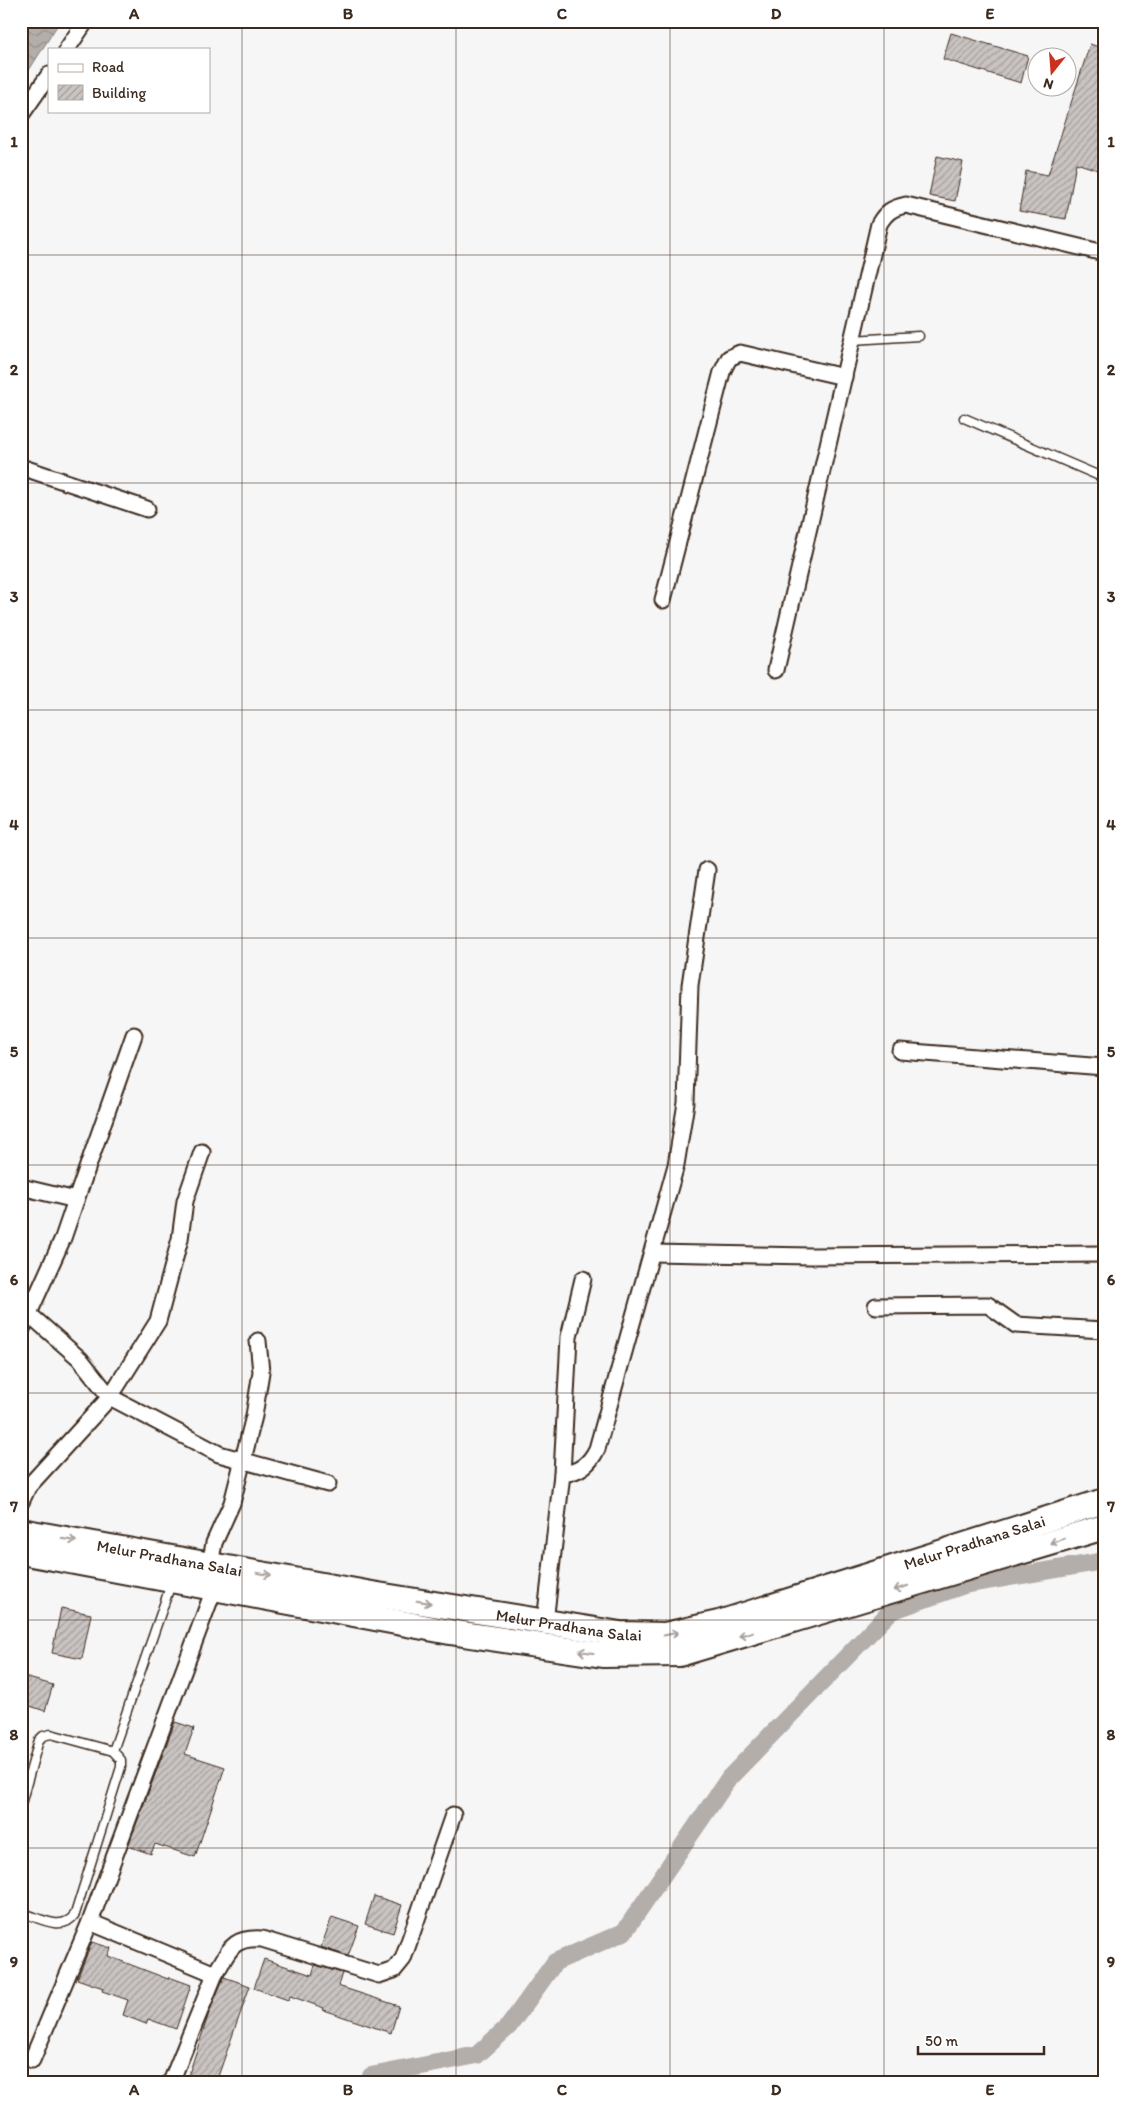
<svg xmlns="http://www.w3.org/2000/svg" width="1125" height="2103" viewBox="0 0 1125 2103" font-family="Itim,sans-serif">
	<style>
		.water { fill: url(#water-waves); stroke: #847972 }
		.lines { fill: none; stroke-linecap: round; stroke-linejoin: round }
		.canal { stroke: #b4aeaa; stroke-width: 18 }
		.building { fill: url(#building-hatch); stroke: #3b2a1e }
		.service-casing { stroke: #3b2a1e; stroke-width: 11 }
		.minor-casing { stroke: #3b2a1e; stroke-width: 19 }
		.primary-casing { stroke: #3b2a1e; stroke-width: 28 }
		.service { stroke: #fff; stroke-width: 8 }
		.minor { stroke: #fff; stroke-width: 15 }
		.primary { stroke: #fff; stroke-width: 24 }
		.oneway { stroke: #a79f9a }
		.grid { fill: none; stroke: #3b2a1e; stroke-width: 1; stroke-opacity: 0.55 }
		.labels { text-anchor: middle; stroke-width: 4.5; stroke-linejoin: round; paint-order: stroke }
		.street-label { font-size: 16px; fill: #3b2a1e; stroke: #fff }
		.neatline { fill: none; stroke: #3b2a1e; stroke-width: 2 }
		.grid-label { font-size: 16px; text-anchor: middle; font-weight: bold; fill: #3b2a1e }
	</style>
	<defs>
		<pattern id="water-waves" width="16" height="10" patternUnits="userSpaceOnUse" patternTransform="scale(1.25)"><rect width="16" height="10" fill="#b4aeaa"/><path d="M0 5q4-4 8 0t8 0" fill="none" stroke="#948e8a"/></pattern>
		<pattern id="building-hatch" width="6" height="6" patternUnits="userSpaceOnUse" patternTransform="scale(1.25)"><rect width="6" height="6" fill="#c9c3c1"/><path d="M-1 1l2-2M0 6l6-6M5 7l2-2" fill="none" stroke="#a49f9c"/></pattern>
	</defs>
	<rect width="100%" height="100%" fill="#f7f6f6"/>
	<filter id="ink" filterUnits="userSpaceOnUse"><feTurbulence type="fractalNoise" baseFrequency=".02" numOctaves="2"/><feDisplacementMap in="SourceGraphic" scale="10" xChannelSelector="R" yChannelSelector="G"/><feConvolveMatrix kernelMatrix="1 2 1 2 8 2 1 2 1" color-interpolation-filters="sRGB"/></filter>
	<g filter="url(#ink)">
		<polygon class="water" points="21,21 60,21 21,83"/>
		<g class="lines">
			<polyline class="canal" points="369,2082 371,2076 477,2055 509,2026 555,1962 624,1932 729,1778 891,1611 964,1585 1104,1561"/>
		</g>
		<g class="building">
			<polygon points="951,33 1028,56 1021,83 943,59"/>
			<polygon points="1090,44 1104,49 1104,172 1076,163 1066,219 1019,211 1026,171 1048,175"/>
			<polygon points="937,156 963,162 955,201 929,196"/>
			<polygon points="61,1608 91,1614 82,1659 52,1653"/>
			<polygon points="21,1676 53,1685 45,1711 21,1703"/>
			<polygon points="175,1722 194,1728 185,1754 225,1767 195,1857 155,1844 151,1854 128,1846"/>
			<polygon points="374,1896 402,1905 393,1933 365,1924"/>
			<polygon points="332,1917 359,1926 348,1956 321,1947"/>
			<polygon points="92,1942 111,1948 108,1956 168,1979 169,1977 191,1985 176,2029 148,2019 146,2024 123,2015 128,2000 102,1991 103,1988 77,1979"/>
			<polygon points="264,1959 312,1975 315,1965 342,1973 338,1986 399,2006 391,2033 323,2010 324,2008 290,1996 288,2000 254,1988"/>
			<polygon points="224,1977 250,1986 216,2082 202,2082 188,2077 210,2010"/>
		</g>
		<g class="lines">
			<defs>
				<g id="service">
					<polyline points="852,340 919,336"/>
					<polyline points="964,418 1104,478"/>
					<polyline points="21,1804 39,1740 43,1736 51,1734 113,1751"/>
					<path d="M21 1912C39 1918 63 1933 75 1914L121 1767V1760L113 1751 171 1584"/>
				</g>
				<g id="minor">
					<polyline points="67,49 86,21"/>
					<polyline points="21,115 49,75"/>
					<polyline points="21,467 147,509"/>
					<polyline points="663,600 722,372 729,358 740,353 844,377"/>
					<path d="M776 670 879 224C886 212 892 208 906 205L1104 253"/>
					<polyline points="900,1051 1104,1067"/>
					<polyline points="21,1187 76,1200 134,1035"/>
					<polyline points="652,1253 811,1256 1104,1254"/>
					<polyline points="876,1306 988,1305 1016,1325 1104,1330"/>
					<polyline points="21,1311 29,1314 80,1359 110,1397 158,1321 180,1239 185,1201 202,1152"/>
					<polyline points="21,1331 63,1238 76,1200"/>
					<polyline points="562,1474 569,1337 583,1279"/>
					<polyline points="21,1502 28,1487 110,1397 219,1454 328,1484"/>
					<polyline points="210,1565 214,1543 232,1503 254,1416 261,1372 258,1341"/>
					<path d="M545 1622 562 1474C579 1472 589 1465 597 1449L676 1165 686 1103 690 985 707 870"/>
					<polyline points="90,1922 215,1974 171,2082"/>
					<path d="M215 1974C230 1950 231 1937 262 1939L379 1975 394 1970 403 1959 453 1815"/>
					<polyline points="32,2060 90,1922 214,1589"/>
				</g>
				<g id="primary">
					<path id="s1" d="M21 1531 372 1594 620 1634 665 1635 719 1623 1104 1501"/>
					<polyline points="21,1552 450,1632 603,1655 679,1654 1104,1527"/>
				</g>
			</defs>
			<use href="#service" class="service-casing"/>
			<use href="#minor" class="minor-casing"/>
			<use href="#primary" class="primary-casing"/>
			<use href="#service" class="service"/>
			<use href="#minor" class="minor"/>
			<use href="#primary" class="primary"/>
		</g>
		<defs><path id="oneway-shaft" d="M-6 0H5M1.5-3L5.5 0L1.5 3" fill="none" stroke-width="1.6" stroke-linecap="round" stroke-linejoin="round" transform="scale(1.25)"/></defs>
		<g class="oneway">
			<use href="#oneway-shaft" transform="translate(69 1540) rotate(10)"/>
			<use href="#oneway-shaft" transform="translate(1057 1541) rotate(163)"/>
			<use href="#oneway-shaft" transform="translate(264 1574) rotate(10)"/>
			<use href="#oneway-shaft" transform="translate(901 1588) rotate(163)"/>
			<use href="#oneway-shaft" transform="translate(424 1602) rotate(9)"/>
			<use href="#oneway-shaft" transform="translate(671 1634) rotate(-11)"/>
			<use href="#oneway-shaft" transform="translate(746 1634) rotate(163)"/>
			<use href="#oneway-shaft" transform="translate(586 1652) rotate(-172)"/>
		</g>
	</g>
	<path class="grid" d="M242 21V2082M456 21V2082M670 21V2082M884 21V2082M21 255H1104M21 483H1104M21 710H1104M21 938H1104M21 1165H1104M21 1393H1104M21 1620H1104M21 1848H1104"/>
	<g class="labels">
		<g class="street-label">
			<text dy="6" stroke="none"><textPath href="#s1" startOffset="976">Melur Pradhana Salai</textPath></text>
			<text dy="6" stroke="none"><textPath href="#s1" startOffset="151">Melur Pradhana Salai</textPath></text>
			<text dy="6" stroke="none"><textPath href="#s1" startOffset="556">Melur Pradhana Salai</textPath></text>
		</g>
	</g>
	<rect width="1125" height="2103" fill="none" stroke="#fff" stroke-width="55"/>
	<rect x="48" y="48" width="162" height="65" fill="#ffffff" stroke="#b1aaa5"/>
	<rect x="58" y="64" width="25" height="8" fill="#ffffff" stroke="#b1aaa5"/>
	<text x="92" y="72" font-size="15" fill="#3b2a1e">Road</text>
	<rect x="58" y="85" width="25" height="15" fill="url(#building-hatch)" stroke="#b1aaa5"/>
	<text x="92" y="98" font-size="15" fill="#3b2a1e">Building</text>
	<g transform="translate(1052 72) rotate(197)"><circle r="24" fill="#ffffff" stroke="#b1aaa5"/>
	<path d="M0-4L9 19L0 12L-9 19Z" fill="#c8321e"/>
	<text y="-8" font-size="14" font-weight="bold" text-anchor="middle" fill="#3b2a1e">N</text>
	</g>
	<path d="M918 2046v8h126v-8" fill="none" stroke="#3b2a1e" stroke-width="2.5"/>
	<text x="925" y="2046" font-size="15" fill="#3b2a1e" stroke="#ffffff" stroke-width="4" paint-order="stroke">50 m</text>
	<rect x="28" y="28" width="1070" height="2048" class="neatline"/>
	<g class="grid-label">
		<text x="134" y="19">A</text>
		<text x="348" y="19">B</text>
		<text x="562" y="19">C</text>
		<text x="776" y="19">D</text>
		<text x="990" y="19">E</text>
		<text x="14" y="147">1</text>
		<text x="1111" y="147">1</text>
		<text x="14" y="375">2</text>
		<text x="1111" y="375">2</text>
		<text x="14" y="602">3</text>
		<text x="1111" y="602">3</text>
		<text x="14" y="830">4</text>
		<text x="1111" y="830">4</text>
		<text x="14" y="1057">5</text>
		<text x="1111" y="1057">5</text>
		<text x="14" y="1285">6</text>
		<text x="1111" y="1285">6</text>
		<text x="14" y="1512">7</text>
		<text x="1111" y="1512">7</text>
		<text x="14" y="1740">8</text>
		<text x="1111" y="1740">8</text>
		<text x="14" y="1967">9</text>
		<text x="1111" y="1967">9</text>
		<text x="134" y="2095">A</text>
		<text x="348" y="2095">B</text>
		<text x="562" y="2095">C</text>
		<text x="776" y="2095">D</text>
		<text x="990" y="2095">E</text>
	</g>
</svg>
